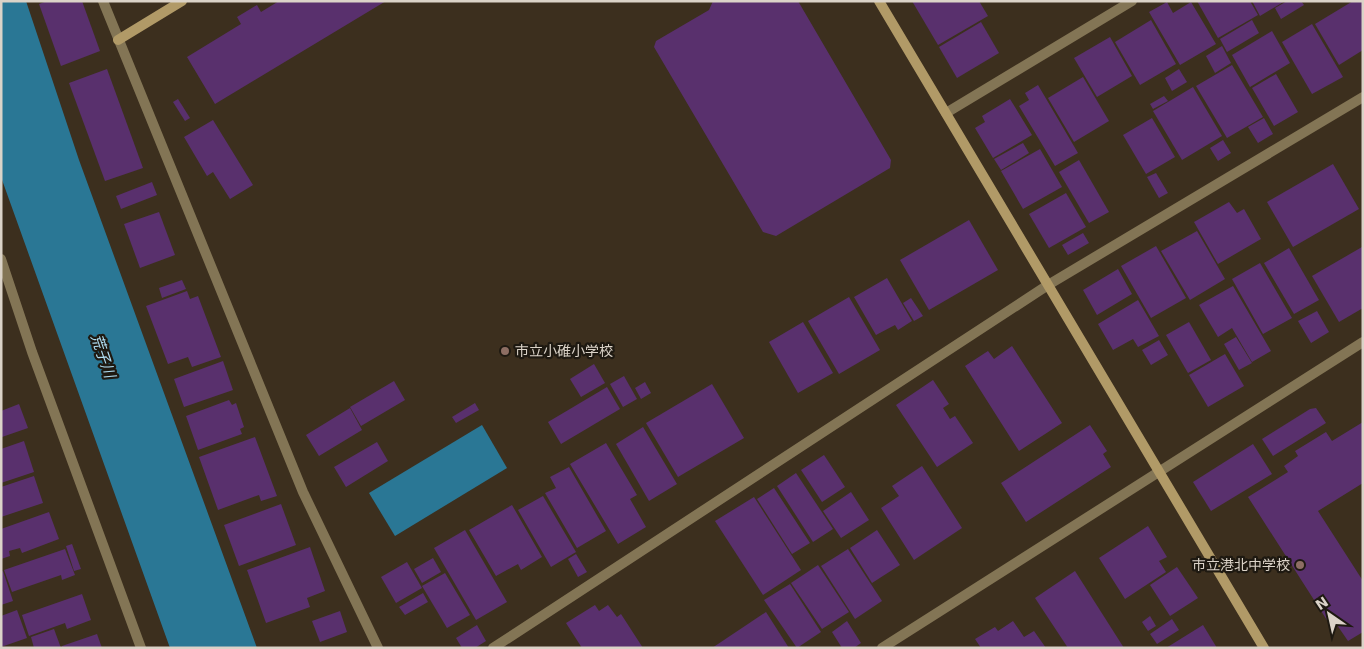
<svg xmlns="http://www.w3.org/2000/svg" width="1364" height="649" viewBox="0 0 1364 649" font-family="'DejaVu Sans','Noto Sans JP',sans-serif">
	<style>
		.water { fill: #2a7795 }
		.building { fill: #59306d }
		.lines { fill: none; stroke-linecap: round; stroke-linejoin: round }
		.street { stroke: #837555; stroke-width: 10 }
		.secondary { stroke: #b19a67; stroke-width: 10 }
		.education-dot { fill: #8d6e63; stroke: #1e1911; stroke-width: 2 }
		.labels { text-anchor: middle; stroke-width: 4.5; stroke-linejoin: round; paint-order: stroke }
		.poi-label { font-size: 14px; fill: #dbd3c8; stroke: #1e1911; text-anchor: start }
		.water-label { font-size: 15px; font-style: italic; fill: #afddf2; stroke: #1e1911 }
	</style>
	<rect width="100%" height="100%" fill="#3c2f1e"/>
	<g class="water">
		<polygon points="1,1 26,1 79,160 257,648 170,648 1,177"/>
		<polygon points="482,425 507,468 395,536 369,493"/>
	</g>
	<g class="building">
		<polygon points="47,1 82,1 100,51 61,66 39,4"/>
		<polygon points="279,1 386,1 215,104 187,57 241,24 237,17 257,5 261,12"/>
		<polygon points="713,1 798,1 891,160 890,168 776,236 763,232 654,47 656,41 709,10"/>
		<polygon points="912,1 979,1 988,16 938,45"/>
		<polygon points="1197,1 1250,1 1258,15 1218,38"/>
		<polygon points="1252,1 1285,1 1260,16"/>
		<polygon points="1287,1 1301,1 1304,5 1281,19 1275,8"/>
		<polygon points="1353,1 1363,1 1363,50 1339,65 1315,24"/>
		<polygon points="1167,2 1173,13 1191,2 1216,44 1180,65 1149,12"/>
		<polygon points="1151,20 1176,64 1140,85 1115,42"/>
		<polygon points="1252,20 1259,33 1227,52 1220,39"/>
		<polygon points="981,22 999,53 957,78 939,47"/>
		<polygon points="1312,24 1343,77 1312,94 1282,42"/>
		<polygon points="1272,31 1290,63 1250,87 1232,55"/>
		<polygon points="1110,37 1132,76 1097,97 1074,58"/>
		<polygon points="1222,46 1231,63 1215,73 1206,56"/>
		<polygon points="1232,65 1263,117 1227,138 1196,86"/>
		<polygon points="107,69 143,168 105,181 69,83"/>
		<polygon points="1179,69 1187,82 1172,91 1165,78"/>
		<polygon points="1276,74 1298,112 1274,126 1252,88"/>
		<polygon points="1083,77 1109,121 1074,142 1048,98"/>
		<polygon points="1038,85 1078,153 1055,166 1019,106 1029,100 1025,93"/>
		<polygon points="1193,87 1222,136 1182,160 1153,111"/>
		<polygon points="1164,96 1168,101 1153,109 1150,104"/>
		<polygon points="178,99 190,118 185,121 173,102"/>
		<polygon points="1010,99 1032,135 993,158 975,128 985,122 982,116"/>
		<polygon points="1152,118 1175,157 1146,174 1123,135"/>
		<polygon points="1264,118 1273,134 1258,143 1248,127"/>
		<polygon points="213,120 253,185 230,199 213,172 207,176 184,137"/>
		<polygon points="1223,140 1231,153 1218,161 1210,148"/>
		<polygon points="1023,143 1029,153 1001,170 994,159"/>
		<polygon points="1040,149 1062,187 1023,209 1001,171"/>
		<polygon points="1079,160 1109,212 1089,223 1059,172"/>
		<polygon points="1333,164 1359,209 1293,247 1267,202"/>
		<polygon points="1156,173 1168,193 1159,198 1147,177"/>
		<polygon points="152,182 157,195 121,209 116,196"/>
		<polygon points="1066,193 1086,227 1049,248 1029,214"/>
		<polygon points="1229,202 1237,213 1244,209 1261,239 1218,264 1194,222"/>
		<polygon points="159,212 175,255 140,268 124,224"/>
		<polygon points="969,220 998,270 929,310 900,260"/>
		<polygon points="1197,231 1225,279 1190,300 1161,251"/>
		<polygon points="1083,233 1089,243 1068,255 1062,245"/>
		<polygon points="1156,246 1186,298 1151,318 1121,266"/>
		<polygon points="1362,247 1363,308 1339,322 1312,276"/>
		<polygon points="1289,248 1319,300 1294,314 1264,263"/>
		<polygon points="1260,263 1292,318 1263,334 1232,279"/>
		<polygon points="1118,269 1132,294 1097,315 1083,290"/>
		<polygon points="887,278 912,321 898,330 895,325 876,335 854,297"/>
		<polygon points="182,280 186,289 162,298 159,288"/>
		<polygon points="1233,286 1271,351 1252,362 1232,328 1218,337 1199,305"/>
		<polygon points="187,291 190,299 198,296 221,357 192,367 188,357 168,364 146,306"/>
		<polygon points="849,297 880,350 839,374 808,321"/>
		<polygon points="911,298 923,316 914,321 903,303"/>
		<polygon points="1138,300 1159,336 1138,347 1133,339 1113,350 1098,324"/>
		<polygon points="1317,311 1329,332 1311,343 1298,321"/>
		<polygon points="803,322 833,373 798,393 769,342"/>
		<polygon points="1189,322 1211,360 1188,373 1166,335"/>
		<polygon points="1236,337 1252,363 1239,370 1224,344"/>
		<polygon points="1159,340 1168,355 1151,365 1142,350"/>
		<polygon points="1012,346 1062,423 1019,451 965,366 988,351 994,359"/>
		<polygon points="1225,354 1244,386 1208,407 1189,375"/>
		<polygon points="223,361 233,390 184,407 174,379"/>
		<polygon points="594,364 605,383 581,397 570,379"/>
		<polygon points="624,376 637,399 623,407 610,384"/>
		<polygon points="933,380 949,404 943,408 950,419 955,416 973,443 937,467 896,405"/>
		<polygon points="394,381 405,400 361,426 350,407"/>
		<polygon points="645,382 651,393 641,399 635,388"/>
		<polygon points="712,384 744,438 678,477 646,423"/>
		<polygon points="607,387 620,409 561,444 548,422"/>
		<polygon points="229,400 232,405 236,403 244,427 240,429 242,434 198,450 186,416"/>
		<polygon points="475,403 479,410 456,423 452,417"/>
		<polygon points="19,404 28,428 2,437 1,411"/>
		<polygon points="350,408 362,430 319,456 306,435"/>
		<polygon points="1316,408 1326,423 1273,456 1262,439 1310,409"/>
		<polygon points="1363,422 1363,483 1318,511 1363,581 1363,632 1348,641 1337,625 1332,628 1248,497 1288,472 1284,466 1298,456 1295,451 1326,432 1332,441"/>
		<polygon points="1090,425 1107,451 1103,454 1111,467 1026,522 1001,483"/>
		<polygon points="643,427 677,484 649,501 616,444"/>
		<polygon points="255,437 277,496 261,501 259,495 218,510 199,457"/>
		<polygon points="24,441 34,472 1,483 1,449"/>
		<polygon points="377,442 388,461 346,487 334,467"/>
		<polygon points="606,443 637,495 630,499 646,527 618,544 570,464"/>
		<polygon points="1253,444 1272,474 1211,511 1193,482"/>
		<polygon points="824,455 845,487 822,502 801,470"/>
		<polygon points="922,466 962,528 914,560 881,508 899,496 892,486"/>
		<polygon points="569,467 606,531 577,548 545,493 556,488 550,477"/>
		<polygon points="796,473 833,529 813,542 777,486"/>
		<polygon points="34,476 43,503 1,517 1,487"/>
		<polygon points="774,488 810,543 792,554 757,499"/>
		<polygon points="851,492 869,520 841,538 823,511"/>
		<polygon points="543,496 576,552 551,567 518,510"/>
		<polygon points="754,497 801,570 763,595 715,521"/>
		<polygon points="281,504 296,545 239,566 224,525"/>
		<polygon points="512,505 542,557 521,570 518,564 496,576 469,530"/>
		<polygon points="49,512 59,539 22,553 20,548 9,551 10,556 1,559 1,529"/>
		<polygon points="1148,526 1167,557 1159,561 1166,572 1125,599 1099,558"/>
		<polygon points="465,530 507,602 476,620 434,548"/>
		<polygon points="877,530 900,565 872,583 850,548"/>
		<polygon points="72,544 81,569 74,571 66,546"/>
		<polygon points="310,547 325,591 307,598 310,607 266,623 247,570"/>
		<polygon points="65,549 75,575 62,580 61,575 12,592 4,570"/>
		<polygon points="848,549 882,601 855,619 821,566"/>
		<polygon points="576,554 587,572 578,577 568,559"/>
		<polygon points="433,558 441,572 422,583 414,569"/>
		<polygon points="407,562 422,588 396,603 381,577"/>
		<polygon points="818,565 849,612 822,629 791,583"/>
		<polygon points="1177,567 1198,598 1170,616 1150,585"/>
		<polygon points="3,571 13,601 1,605 1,572"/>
		<polygon points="1075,571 1124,648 1068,648 1035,598"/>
		<polygon points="445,573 470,615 447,628 422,586"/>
		<polygon points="790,584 821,632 797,648 764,600"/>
		<polygon points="423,593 428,602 405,615 399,607"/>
		<polygon points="82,594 91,620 67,629 65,623 29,636 22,615"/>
		<polygon points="595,605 599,611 608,605 617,617 621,614 643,648 582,648 566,623"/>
		<polygon points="17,610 27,638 1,647 1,616"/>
		<polygon points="340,611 347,632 320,642 312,621"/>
		<polygon points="766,612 789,648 712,648"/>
		<polygon points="1150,616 1156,626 1148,631 1142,622"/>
		<polygon points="1172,619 1179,630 1157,644 1150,634"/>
		<polygon points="847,621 861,643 854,648 842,648 832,632"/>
		<polygon points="1013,621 1024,637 1034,631 1046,648 981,648 975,639 995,627 998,631"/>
		<polygon points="477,625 486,641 475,648 462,648 456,638"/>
		<polygon points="1203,625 1217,648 1166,648"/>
		<polygon points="54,629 61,648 34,648 31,637"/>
		<polygon points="97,634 102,648 62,648 62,646"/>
	</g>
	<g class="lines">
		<g class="street">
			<polyline points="103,1 303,492 378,648"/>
			<polyline points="946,113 1132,1"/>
			<polyline points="1,259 32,352 141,648"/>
			<polyline points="493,648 1048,285 1363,97"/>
			<polyline points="882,648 1363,342"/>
		</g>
		<g class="secondary">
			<polyline points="879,1 1264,648"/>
			<polyline points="118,40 182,1"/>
		</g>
	</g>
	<g class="education-dot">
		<circle cx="505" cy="351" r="5"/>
		<circle cx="1300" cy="565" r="5"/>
	</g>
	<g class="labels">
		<g class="poi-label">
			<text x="515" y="356">市立小碓小学校</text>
			<text x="1290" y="570" text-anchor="end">市立港北中学校</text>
		</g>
		<g class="water-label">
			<text transform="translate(103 356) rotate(71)" y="5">荒子川</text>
		</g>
	</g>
	<rect width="1364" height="649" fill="none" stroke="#dbd3c8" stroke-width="5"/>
	<g transform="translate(1329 614) rotate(326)" stroke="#1e1911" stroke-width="4" paint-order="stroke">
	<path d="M0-4L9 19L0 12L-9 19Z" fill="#dbd3c8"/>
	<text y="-8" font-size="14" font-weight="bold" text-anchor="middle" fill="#dbd3c8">N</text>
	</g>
</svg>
